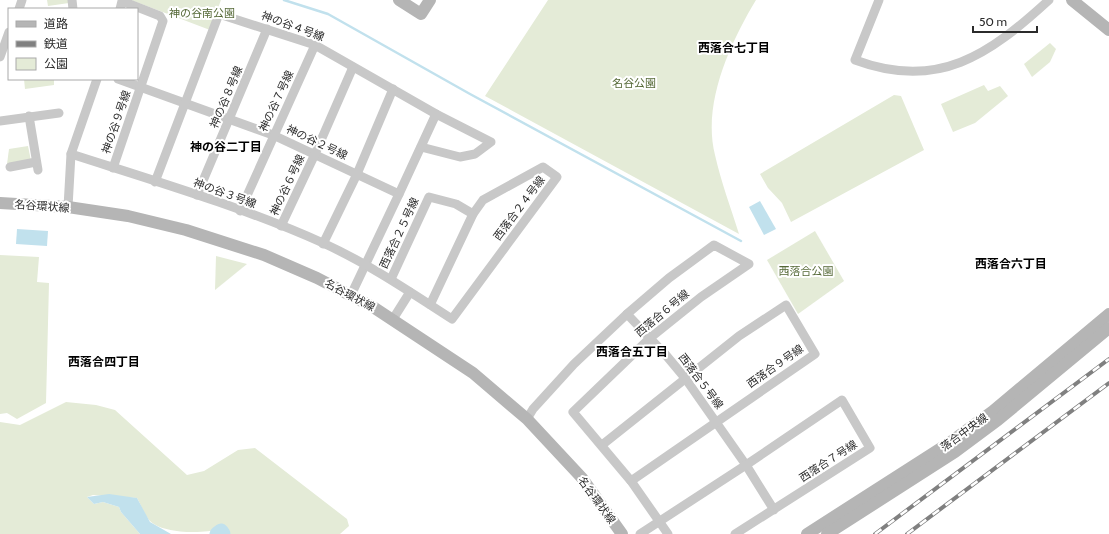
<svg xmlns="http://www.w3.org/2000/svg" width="1109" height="534" viewBox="0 0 1109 534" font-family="Cabin,'Noto Sans JP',sans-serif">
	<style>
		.green { fill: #e4ebd7 }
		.water { fill: #c1e1ed }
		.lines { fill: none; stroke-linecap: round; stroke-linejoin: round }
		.stream { stroke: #c1e1ed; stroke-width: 2.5 }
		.river { stroke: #c1e1ed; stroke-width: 15 }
		.street { stroke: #c8c8c8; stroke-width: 9 }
		.secondary { stroke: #b5b5b5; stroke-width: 12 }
		.rail-casing { stroke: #808080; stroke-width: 4 }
		.rail { stroke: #fff; stroke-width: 2.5; stroke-dasharray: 8; stroke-linecap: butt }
		.labels { text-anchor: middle; stroke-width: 4; stroke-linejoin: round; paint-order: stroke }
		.park-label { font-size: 11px; fill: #556937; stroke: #fff }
		.street-label { font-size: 11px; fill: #2b2b2b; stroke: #fff }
		.neighbourhood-label { font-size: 12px; font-weight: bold; fill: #000; stroke: #fff }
	</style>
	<rect width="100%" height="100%" fill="#fff"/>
	<g class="green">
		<polygon points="47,0 69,0 69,3 48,6"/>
		<polygon points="131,0 221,0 210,30"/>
		<path d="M548 0H756C730 43 702 104 715 155 721 182 731 208 739 234L485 96Z"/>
		<polygon points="1050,43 1056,49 1050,62 1032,77 1024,64"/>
		<polygon points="24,79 54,79 54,85 25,89"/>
		<polygon points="984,85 988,91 1000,86 1008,96 975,123 953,132 941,104"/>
		<polygon points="894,95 901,96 924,150 791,222 782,203 768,188 760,174"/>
		<polygon points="28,146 31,161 7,164 9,149"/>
		<polygon points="815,231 844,281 798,314 767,260"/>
		<polygon points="0,255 39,257 37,282 49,283 46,403 17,419 7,413 0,414"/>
		<polygon points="216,256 247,264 215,290"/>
		<path d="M66 402 96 405 115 410 187 475 204 471 238 450 255 448 347 519 349 526 340 534H218L219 529C204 534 161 534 149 520 144 514 141 505 137 498L93 495 87 497 94 504 103 502 119 507 121 512 140 534H0V422L20 425Z"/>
	</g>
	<g class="water">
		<polygon points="760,201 776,229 764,235 749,207"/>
		<polygon points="17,229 48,231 47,246 16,244"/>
		<polygon points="109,494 137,498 150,522 171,534 140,534 121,512 119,507 103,502 94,504 87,497"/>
	</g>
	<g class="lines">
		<polyline class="stream" points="284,0 328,14 470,94 741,241"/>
		<polyline class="river" points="217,534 221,531 223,534"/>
		<g class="street">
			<polyline points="72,0 73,9"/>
			<path d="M879 0 855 60C938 91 989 55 1049 0"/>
			<polyline points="19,9 22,0"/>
			<polyline points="0,57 9,32"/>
			<polyline points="118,79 273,135 399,194 351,295"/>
			<polyline points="29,116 38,170"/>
			<polyline points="0,121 59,113"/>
			<polyline points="421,147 460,157 475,154 491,142 436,114"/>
			<path d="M71 154C155 181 243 207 323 243 369 264 410 292 452 319L557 177 543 167 483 200 473 214 430 305"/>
			<polyline points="10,167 36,162"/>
			<polyline points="113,168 163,21 160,16 122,1 120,9"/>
			<polyline points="155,182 219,14 315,45 436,114 399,194"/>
			<polyline points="197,195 267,29"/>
			<polyline points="68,207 71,154 97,79"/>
			<polyline points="240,211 315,45"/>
			<polyline points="281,226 315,154 353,67"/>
			<polyline points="323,244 357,174 393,89"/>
			<polyline points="391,279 429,197 456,204 473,214"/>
			<polyline points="627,314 669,278 714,245 749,264 701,297 650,338 573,412 631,481 668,534"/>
			<polyline points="393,319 410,292"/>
			<polyline points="527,419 533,409 574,364 627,314 665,354 685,378 746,465 640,534"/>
			<polyline points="602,445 739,336 786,305 815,354 631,481"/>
			<polyline points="735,534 870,448 842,400 746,465 774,510"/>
		</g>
		<g class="secondary">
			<polyline points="399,0 421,14 430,0"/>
			<polyline points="1072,0 1109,30"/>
			<polyline points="0,203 68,207 128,216 186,230 264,255 317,278 373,307 473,373 527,419 582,478 622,534"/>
			<polyline points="807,534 949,443 993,411 1109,314"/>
			<polyline points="827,534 955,452 998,420 1109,328"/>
		</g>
		<defs>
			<g id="rail">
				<polyline points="875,534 1109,359"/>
				<polyline points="907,534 1109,383"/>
			</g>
		</defs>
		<use href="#rail" class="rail-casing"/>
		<use href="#rail" class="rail"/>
	</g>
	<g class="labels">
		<g class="park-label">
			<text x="202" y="17">神の谷南公園</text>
			<text x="634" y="87">名谷公園</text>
			<text x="806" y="275">西落合公園</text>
		</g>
		<g class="street-label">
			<text transform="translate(293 26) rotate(20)" y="4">神の谷４号線</text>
			<text transform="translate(226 97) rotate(-67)" y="4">神の谷８号線</text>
			<text transform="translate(276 101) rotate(-65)" y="4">神の谷７号線</text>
			<text transform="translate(116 122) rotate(-71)" y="4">神の谷９号線</text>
			<text transform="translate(317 142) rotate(25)" y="4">神の谷２号線</text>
			<text transform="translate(287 185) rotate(-65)" y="4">神の谷６号線</text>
			<text transform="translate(225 193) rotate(20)" y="4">神の谷３号線</text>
			<text transform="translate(42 206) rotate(4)" y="4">名谷環状線</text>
			<text transform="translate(519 208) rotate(-53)" y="4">西落合２４号線</text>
			<text transform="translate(399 233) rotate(-65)" y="4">西落合２５号線</text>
			<text transform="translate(350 295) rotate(28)" y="4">名谷環状線</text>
			<text transform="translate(662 313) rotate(-40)" y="4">西落合６号線</text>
			<text transform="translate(775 366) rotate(-35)" y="4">西落合９号線</text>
			<text transform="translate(701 381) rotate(53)" y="4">西落合５号線</text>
			<text transform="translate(964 432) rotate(-36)" y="4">落合中央線</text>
			<text transform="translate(828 461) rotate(-33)" y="4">西落合７号線</text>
			<text transform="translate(597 500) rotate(54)" y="4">名谷環状線</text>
		</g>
		<g class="neighbourhood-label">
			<text x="734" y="52">西落合七丁目</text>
			<text x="226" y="151">神の谷二丁目</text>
			<text x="1011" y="268">西落合六丁目</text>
			<text x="632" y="356">西落合五丁目</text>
			<text x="104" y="366">西落合四丁目</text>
		</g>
	</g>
	<rect x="8" y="8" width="130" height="72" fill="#ffffff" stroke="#aaaaaa"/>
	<rect x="16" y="21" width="20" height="6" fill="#b5b5b5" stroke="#aaaaaa"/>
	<text x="44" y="28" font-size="12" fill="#2b2b2b">道路</text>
	<rect x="16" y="41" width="20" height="6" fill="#808080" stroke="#aaaaaa"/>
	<text x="44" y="48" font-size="12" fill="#2b2b2b">鉄道</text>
	<rect x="16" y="58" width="20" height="12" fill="#e4ebd7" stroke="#aaaaaa"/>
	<text x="44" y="68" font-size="12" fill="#2b2b2b">公園</text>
	<path d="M973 26v6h64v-6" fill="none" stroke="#2b2b2b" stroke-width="2"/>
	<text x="979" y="26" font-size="12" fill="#2b2b2b" stroke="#ffffff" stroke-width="3" paint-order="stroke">50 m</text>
</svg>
